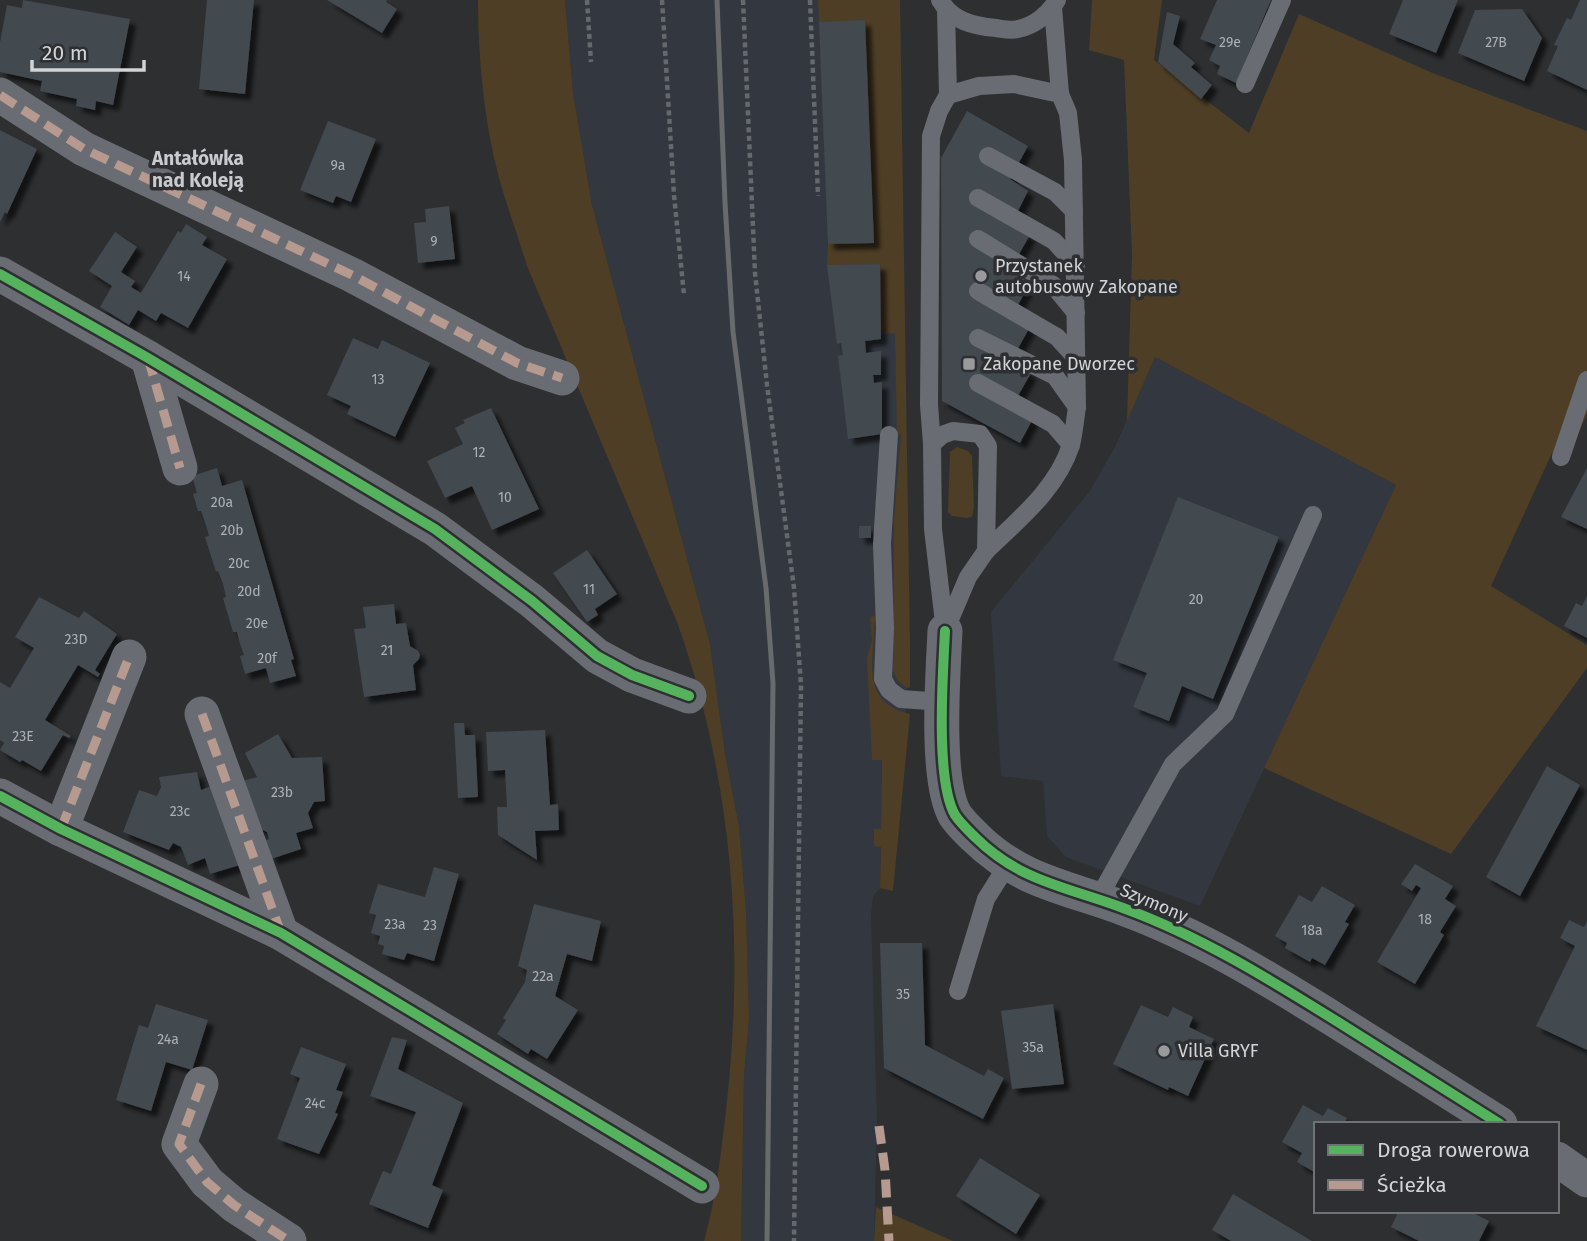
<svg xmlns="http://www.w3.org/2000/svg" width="1587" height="1241" viewBox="0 0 1587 1241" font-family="'Fira Sans',sans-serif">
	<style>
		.built { fill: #333840 }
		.green { fill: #4e3e25 }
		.building { fill: #434850; filter: url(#shadow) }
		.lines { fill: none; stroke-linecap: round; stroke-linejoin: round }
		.path { stroke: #65686c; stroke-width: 4.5; stroke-dasharray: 5 3.5; stroke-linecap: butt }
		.lane { stroke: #696c72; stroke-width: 18 }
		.street { stroke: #696c72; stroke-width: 35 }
		.rail { stroke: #686a6d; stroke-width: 5 }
		.quiet { stroke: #b69a8f; stroke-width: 9; stroke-dasharray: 18 9; stroke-linecap: butt }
		.cycleway-casing { stroke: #2d2f32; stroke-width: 15 }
		.cycleway { stroke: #56b35d; stroke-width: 10 }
		.poi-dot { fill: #999a9c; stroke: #2d2f32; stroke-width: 2.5 }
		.labels { text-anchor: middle; stroke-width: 7; stroke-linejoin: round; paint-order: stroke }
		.number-label { font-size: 14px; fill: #aeb1b4 }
		.poi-label { font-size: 18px; fill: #d2d4d6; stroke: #2d2f32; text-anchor: start }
		.street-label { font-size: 18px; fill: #d2d4d6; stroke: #2d2f32 }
		.neighbourhood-label { font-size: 19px; font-weight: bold; fill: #c9cbcf; stroke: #2d2f32 }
	</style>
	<defs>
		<filter id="shadow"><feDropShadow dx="6" dy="6" stdDeviation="2" flood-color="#0009"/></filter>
	</defs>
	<rect width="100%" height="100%" fill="#2e2f31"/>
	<g class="built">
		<polygon points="565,0 897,0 907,688 906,713 882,760 881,829 874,829 881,846 880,888 873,896 871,915 877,1120 874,1241 741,1241 744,1076 749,1019 746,911 739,826 725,754 710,644 592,205 573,93"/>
		<polygon points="1155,357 1396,485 1200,906 1066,857 1047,836 1043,781 1001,776 991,612 1090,491 1115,447"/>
	</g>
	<g class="green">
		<path d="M478 0H565L573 93 592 205 710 644 725 754 739 826 746 911 749 1019 744 1076 741 1241H704C716 1198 721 1154 726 1110 745 945 733 779 677 622L527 266C518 236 507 207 499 178 484 121 478 59 478 0Z"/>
		<polygon points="818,0 900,0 910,646 910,687 907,688 897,680 893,670 894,520 901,435 897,434 895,333 881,334 880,264 827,265 828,244 874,242 865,21 819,22"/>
		<polygon points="1092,0 1162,0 1154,60 1249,133 1299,14 1435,74 1587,131 1587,414 1567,460 1552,453 1491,586 1587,645 1587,668 1451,854 1264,768 1396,485 1155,357 1127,421 1132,255 1124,60 1089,50"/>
		<polygon points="957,447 968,451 972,456 974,507 972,517 966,518 952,516 948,512 950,452"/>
		<path d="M875 616C875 656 857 702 910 714L893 891 880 888 881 847 874 846V829H881L882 760H872L867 657 872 641 870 617Z"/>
		<polygon points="876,1207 953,1241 874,1241"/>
	</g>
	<g class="building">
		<polygon points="23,0 130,19 113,105 96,101 95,110 76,106 77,99 40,91 42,81 0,72 0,42 7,5 22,8"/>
		<polygon points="207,0 254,0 245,94 199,89"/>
		<polygon points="327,0 387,0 386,2 397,9 382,33"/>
		<polygon points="1217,0 1271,0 1236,83 1217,74 1220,66 1209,60 1216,45 1200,39"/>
		<polygon points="1403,0 1458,0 1436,53 1389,34"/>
		<polygon points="1580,0 1587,0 1587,90 1547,71 1558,46 1554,45 1567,18 1571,20"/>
		<polygon points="1522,9 1542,38 1524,81 1458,53 1475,10"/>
		<polygon points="1167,12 1180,16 1173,44 1195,63 1191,67 1212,85 1201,99 1158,62"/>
		<polygon points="865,20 874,243 828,244 819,22"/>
		<polygon points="967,111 1028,146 1010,179 1028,191 1011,225 1030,235 1010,270 1030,283 1012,316 1030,327 1011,361 1031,373 1014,403 1035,415 1020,443 942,401 941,158"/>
		<polygon points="328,121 376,139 351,202 336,196 333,203 300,190"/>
		<polygon points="0,130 37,149 7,214 5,212 0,222"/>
		<polygon points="449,206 455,259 418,263 414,223 426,222 425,209"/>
		<polygon points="186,224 207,237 202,245 227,259 188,328 161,313 156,321 138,310 129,325 100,307 112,286 89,271 115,232 137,247 121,272 135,281 131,287 141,293 178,231 181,233"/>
		<polygon points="880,264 881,339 865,341 866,353 881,351 881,375 873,375 874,383 882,382 882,434 848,439 838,356 843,355 841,343 837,344 827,265"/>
		<polygon points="353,338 378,349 382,340 430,363 395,437 347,414 351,406 327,395"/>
		<polygon points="491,408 539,509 492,530 472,486 445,498 427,461 463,444 455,428 465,423 463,420"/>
		<polygon points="217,468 222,486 242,480 294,659 291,660 296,676 270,683 266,668 245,674 240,656 244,655 240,644 237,632 233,632 223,598 226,597 223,584 218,571 216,572 205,537 209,536 206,525 201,511 198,511 193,494 197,493 192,476"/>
		<polygon points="1587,468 1587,529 1561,517"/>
		<polygon points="1178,497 1279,537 1213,699 1182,686 1169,721 1133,707 1147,673 1113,660"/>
		<rect x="859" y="526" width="12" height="12"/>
		<polygon points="587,550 617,594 595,609 598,615 587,622 553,573"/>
		<polygon points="1587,596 1587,638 1564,626 1576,603 1582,606"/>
		<polygon points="39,597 79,618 84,611 117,634 95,670 100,674 98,677 78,665 45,720 71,736 69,738 63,735 41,771 22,760 20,762 0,750 4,743 0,740 0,682 10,688 34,648 15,637"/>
		<polygon points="394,604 396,624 406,623 410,646 418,651 420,655 419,659 413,665 416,690 364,697 354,629 366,628 363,607"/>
		<polygon points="454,723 464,723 465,735 475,735 478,797 458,798"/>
		<polygon points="545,730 550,805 558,804 559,830 535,831 537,860 498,835 497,807 507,807 505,770 488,771 486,732"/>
		<polygon points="278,734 292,758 322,757 325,801 314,802 308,813 313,828 296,833 301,849 271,859 265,841 269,839 267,832 252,825 238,782 257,777 245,753"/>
		<polygon points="1547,766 1580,785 1520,896 1486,877"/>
		<polygon points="197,772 201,790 220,783 240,865 210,874 205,858 188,865 181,847 173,843 169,850 123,832 139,790 157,796 161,787 159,777"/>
		<polygon points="1415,864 1453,886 1445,899 1456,906 1440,932 1444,935 1415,984 1377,962 1421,888 1416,885 1412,891 1401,884"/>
		<polygon points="434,867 459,874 434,961 407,953 404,960 382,954 384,946 378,944 380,936 371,933 376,915 369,913 378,884 425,897"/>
		<polygon points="1322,886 1355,905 1345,922 1349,924 1325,965 1312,958 1310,962 1285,948 1287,943 1275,936 1299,895 1312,902"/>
		<polygon points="534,904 601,921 592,961 567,954 555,996 578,1010 547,1059 531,1049 528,1054 497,1034 506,1020 503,1018 525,982 527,970 518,966"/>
		<polygon points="1569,920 1584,927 1587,921 1587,1050 1536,1026 1575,946 1560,938"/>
		<polygon points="880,943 922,943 925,1045 984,1076 988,1069 1004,1078 983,1119 884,1068"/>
		<polygon points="156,1004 208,1020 192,1070 166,1062 151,1111 116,1100 139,1025 148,1028"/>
		<polygon points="1053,1004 1064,1084 1012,1089 1001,1011"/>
		<polygon points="1141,1005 1168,1017 1173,1007 1193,1017 1189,1027 1214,1039 1188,1096 1169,1087 1168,1090 1113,1064"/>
		<polygon points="392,1037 407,1040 398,1069 463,1103 432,1185 443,1190 428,1228 369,1204 383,1171 391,1174 416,1112 370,1096"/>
		<polygon points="301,1047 346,1064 336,1090 343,1092 335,1113 338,1114 319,1154 277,1139 300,1078 290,1074"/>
		<polygon points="1303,1105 1323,1116 1328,1108 1347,1118 1344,1124 1316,1124 1316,1173 1297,1162 1302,1153 1282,1142"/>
		<polygon points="980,1158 1040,1195 1016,1234 956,1196"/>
		<polygon points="1233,1194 1312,1241 1231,1241 1212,1230"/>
		<polygon points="1399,1211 1469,1211 1489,1221 1479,1241 1419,1241 1391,1227"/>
	</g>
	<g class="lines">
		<g class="path">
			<polyline points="587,0 591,62"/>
			<polyline points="662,0 674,195 684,295"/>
			<polyline points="743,0 755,273 767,385 794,588 801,685 794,1241"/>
			<polyline points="810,0 818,196"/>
		</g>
		<g class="lane">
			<path d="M940 0C952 21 973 26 996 28 1003 29 1012 31 1018 29 1034 26 1049 14 1057 0"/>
			<polyline points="1053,7 1060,94"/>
			<polyline points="946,10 948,95"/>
			<polyline points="1245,84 1282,0"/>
			<polyline points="988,156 1055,192 1074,211"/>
			<polyline points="978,198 1054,241 1076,265"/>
			<polyline points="978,239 1053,285 1076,313"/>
			<polyline points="978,291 1057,337 1077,359"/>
			<polyline points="978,338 1055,376 1077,407"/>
			<polyline points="978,383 1053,424 1071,445"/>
			<polygon points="953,431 980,434 988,446 986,551 968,577 945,631 933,529 932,444 942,435"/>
			<polyline points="889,435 882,544 885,628 883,679 889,690 901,699 943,702"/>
			<path d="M932 444 929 405 931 136 939 111 948 95 979 86 1014 84 1060 94 1068 113 1073 160 1077 407C1075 420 1074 433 1071 445 1057 489 1018 520 986 551"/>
			<polyline points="1561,457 1587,380"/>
			<polyline points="1098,899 1173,764 1225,714 1313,515"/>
			<polyline points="958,991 986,899 1008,864"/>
		</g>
		<g class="street">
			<polyline points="0,95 84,149 352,275 517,363 562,378"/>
			<polyline points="0,274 148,358 435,529 532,601 597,656 632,675 689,696"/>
			<polyline points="148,358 180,468"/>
			<path d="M945 631C943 674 935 780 955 815 961 824 969 831 976 838 1021 882 1067 887 1123 908 1200 936 1269 979 1338 1022 1392 1056 1446 1090 1500 1124"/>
			<polyline points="202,714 281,933"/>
			<polyline points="0,796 61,829 281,933 702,1186"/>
			<polyline points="61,829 129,657"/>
			<polyline points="201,1084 179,1144 207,1182 234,1205 289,1241"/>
			<polyline points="1557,1159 1587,1180"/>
		</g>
		<polyline class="rail" points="717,0 725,203 733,332 766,588 773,683 767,1241"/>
		<g class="quiet">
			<polyline points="0,95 84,149 352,275 517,363 562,378"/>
			<polyline points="148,358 180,468"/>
			<polyline points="202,714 281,933"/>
			<polyline points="61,829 129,657"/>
			<polyline points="201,1084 179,1144 207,1182 234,1205 289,1241"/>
			<polyline points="879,1126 885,1170 889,1241"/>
		</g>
		<defs>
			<g id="cycleway">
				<polyline points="0,274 148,358 435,529 532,601 597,656 632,675 689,696"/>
				<path d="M945 631C943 674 935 780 955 815 961 824 969 831 976 838 1021 882 1067 887 1123 908 1200 936 1269 979 1338 1022 1392 1056 1446 1090 1500 1124"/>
				<polyline points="0,796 61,829 281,933 702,1186"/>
			</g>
		</defs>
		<use href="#cycleway" class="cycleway-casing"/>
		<use href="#cycleway" class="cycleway"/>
	</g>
	<g class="poi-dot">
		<circle cx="981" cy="276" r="7"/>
		<rect x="962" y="357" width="14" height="14" rx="3.5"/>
		<circle cx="1164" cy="1051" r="7"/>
	</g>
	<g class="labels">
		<g class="number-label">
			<text x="1230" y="47">29e</text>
			<text x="1496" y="47">27B</text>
			<text x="338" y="170">9a</text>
			<text x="434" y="246">9</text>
			<text x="184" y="281">14</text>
			<text x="378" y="384">13</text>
			<text x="479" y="457">12</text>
			<text x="505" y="502">10</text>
			<text x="222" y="507">20a</text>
			<text x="232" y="535">20b</text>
			<text x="239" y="568">20c</text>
			<text x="589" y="594">11</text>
			<text x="249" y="596">20d</text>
			<text x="1196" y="604">20</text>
			<text x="257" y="628">20e</text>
			<text x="76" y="644">23D</text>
			<text x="387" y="655">21</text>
			<text x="267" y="663">20f</text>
			<text x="23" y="741">23E</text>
			<text x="282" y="797">23b</text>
			<text x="180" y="816">23c</text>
			<text x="1425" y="924">18</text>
			<text x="395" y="929">23a</text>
			<text x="430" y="930">23</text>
			<text x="1312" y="935">18a</text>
			<text x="543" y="981">22a</text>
			<text x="903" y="999">35</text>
			<text x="168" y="1044">24a</text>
			<text x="1033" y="1052">35a</text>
			<text x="315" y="1108">24c</text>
		</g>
		<g class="poi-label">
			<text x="995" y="272">Przystanek<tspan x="995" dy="21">autobusowy Zakopane</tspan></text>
			<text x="983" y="370">Zakopane Dworzec</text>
			<text x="1178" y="1057">Villa GRYF</text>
		</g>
		<g class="street-label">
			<text transform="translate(1154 903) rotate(23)" y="6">Szymony</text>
		</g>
		<g class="neighbourhood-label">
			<text x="198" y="165">Antałówka<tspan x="198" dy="22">nad Koleją</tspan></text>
		</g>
	</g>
	<rect x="1314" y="1122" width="245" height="91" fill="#2d2f32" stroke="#6f7174" stroke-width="2"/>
	<rect x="1328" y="1145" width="35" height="10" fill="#56b35d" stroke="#6f7174" stroke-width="2"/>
	<text x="1377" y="1157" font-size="21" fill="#d2d4d6">Droga rowerowa</text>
	<rect x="1328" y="1180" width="35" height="10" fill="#b69a8f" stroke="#6f7174" stroke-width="2"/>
	<text x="1377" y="1192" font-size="21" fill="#d2d4d6">Ścieżka</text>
	<path d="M32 60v10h112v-10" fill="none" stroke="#d2d4d6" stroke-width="3.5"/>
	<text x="42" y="60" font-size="21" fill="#d2d4d6" stroke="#2d2f32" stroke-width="5" paint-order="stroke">20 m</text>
</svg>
